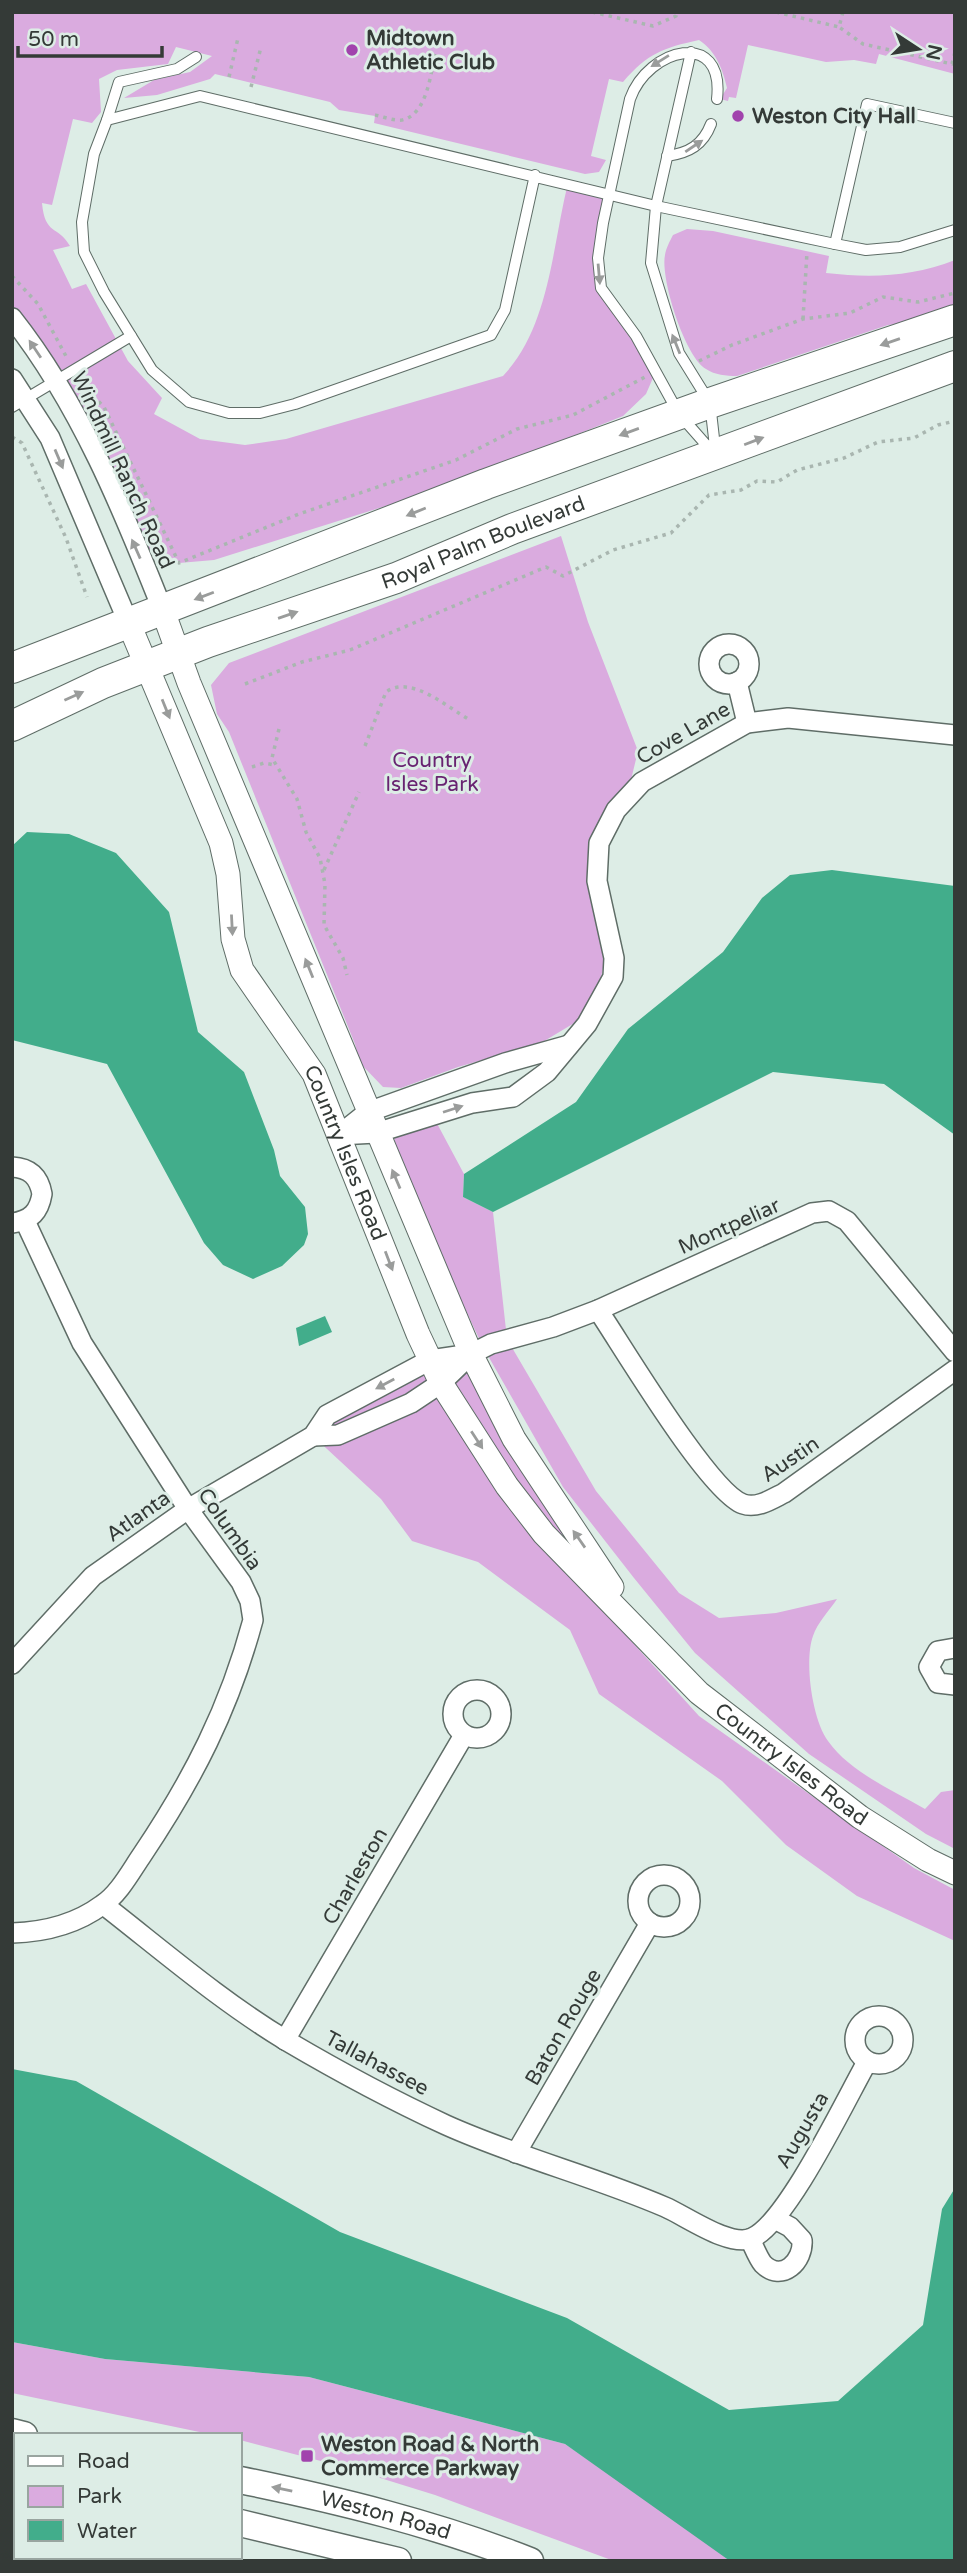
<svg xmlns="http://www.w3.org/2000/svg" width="967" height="2573" viewBox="0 0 967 2573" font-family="'Varela Round',sans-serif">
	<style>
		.green { fill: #daabdf }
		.water { fill: #42ad8b }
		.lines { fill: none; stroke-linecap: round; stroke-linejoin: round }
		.service-casing { stroke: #5f6d67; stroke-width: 12 }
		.minor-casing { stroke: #5f6d67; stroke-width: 22 }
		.tertiary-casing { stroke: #5f6d67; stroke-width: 25 }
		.secondary-casing { stroke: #5f6d67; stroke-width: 29 }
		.primary-casing { stroke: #5f6d67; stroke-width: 32 }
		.path { stroke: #a9b6b0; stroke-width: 3.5; stroke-dasharray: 3.5 5; stroke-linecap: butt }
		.service { stroke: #fff; stroke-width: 10 }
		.minor { stroke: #fff; stroke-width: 19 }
		.tertiary { stroke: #fff; stroke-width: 23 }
		.secondary { stroke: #fff; stroke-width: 26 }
		.primary { stroke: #fff; stroke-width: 30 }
		.oneway { fill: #9a9c9b }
		.poi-dot { fill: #a143ad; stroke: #ddede6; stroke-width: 2.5 }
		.labels { text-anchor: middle; stroke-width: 6; stroke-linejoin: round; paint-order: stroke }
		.poi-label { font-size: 21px; font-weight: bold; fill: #343a37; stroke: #ddede6; text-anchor: start }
		.street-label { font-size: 21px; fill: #343a37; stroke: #ddede6 }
		.park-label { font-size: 21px; fill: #682371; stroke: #ddede6 }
	</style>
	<rect width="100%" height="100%" fill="#ddede6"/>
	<g class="green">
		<path d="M12 12H955V74L879 54 876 64 854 60 826 62 748 45 736 98 729 97 728 101 720 99 727 88C723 70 716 51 699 40 663 48 648 53 623 82L609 79 591 156 606 160 599 172 585 174 374 123 375 116 339 110 330 102 215 74 210 79 157 95 124 98 154 80 190 72 212 56 176 47 168 64 117 70 99 79 101 112 92 123 73 119 52 205 42 203C45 236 58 225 70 246L53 250 72 289 86 284 128 361 162 398 154 414 200 439 245 445 286 439 503 376C550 326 552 247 568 183L611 193 603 223 601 288 656 371 646 394 623 416 443 488 214 560 179 563 147 550 12 318Z"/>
		<path d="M687 229 713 231 829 256 826 273C871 278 912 277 955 260V313L937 320 888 325 737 376C726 376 715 375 706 369 685 357 660 278 665 255 666 248 670 241 673 235Z"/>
		<polygon points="561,536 588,622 638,751 629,788 607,805 595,829 595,913 604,963 597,997 576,1022 541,1043 458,1067 401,1088 383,1087 360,1063 355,1044 229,732 217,714 211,685 229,663"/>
		<path d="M433 1116 464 1174 463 1197 493 1212 507 1339 596 1491 679 1593 719 1618 776 1613 837 1599C830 1610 817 1623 813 1636 804 1661 812 1719 828 1741 850 1772 892 1790 925 1809L941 1792 955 1790V1849L926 1834 809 1754 695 1653 634 1578 563 1487 483 1347 395 1160 393 1145 396 1133Z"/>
		<polygon points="471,1354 563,1516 594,1600 699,1716 914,1868 955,1890 955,1941 857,1896 786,1845 722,1781 599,1694 570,1630 478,1562 412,1541 381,1499 313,1436 327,1415"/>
		<polygon points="12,2342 105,2359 309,2377 565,2444 736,2561 614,2561 435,2495 348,2468 240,2440 240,2435 214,2435 12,2393"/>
	</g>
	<g class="water">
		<polygon points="27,832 69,834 116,853 169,912 198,1032 244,1072 274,1150 280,1176 305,1207 308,1234 304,1245 282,1266 253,1279 223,1265 204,1243 107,1064 12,1040 12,846"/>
		<polygon points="832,870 955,886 955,1135 884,1084 773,1072 493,1212 463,1197 464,1174 576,1102 628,1029 723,952 762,898 790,875"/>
		<polygon points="325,1316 332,1332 299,1346 296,1328"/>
		<polygon points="12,2069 76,2081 340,2232 567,2318 729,2410 838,2401 923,2325 942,2209 955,2188 955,2561 730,2561 565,2444 309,2377 105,2359 12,2342"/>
	</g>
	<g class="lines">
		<defs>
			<g id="service">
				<path d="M691 52 656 206 651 263 679 353 710 403 716 456 679 414 636 336 601 288 598 258 603 223 630 99C648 48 725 28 717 99"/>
				<polyline points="107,120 119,82 177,69 196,57"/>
				<path d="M667 156C689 153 703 145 711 124"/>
				<polyline points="535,175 505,310 491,335 295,404 260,413 229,413 189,402 152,370 104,292 84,252 82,222 94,154 107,120 200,96 656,206 835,244 866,250 900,247 955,230"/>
				<polyline points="835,244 867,104 955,123"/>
				<polyline points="12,407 131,336"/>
			</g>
			<g id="minor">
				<path d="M12 318C80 404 123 510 163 611"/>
				<polyline points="12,379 50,438 129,624"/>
				<circle cx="729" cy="664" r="20"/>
				<polyline points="737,682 747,723"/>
				<polyline points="339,1135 376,1133 472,1103 513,1097 547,1072 587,1024 613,977 614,958 597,881 599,843 616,810 642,782 747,723 788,718 955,735"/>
				<polyline points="339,1135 368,1112 505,1063 569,1045"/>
				<path d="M12 1167C30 1168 39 1177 42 1194 39 1212 31 1220 13 1223"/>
				<path d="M598 1310C623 1347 709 1492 743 1504 757 1509 772 1499 784 1493L955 1370"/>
				<polyline points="313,1436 338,1435 411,1403 441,1383 471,1354 491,1344 553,1327 598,1310 812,1213 829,1211 847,1221 955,1352"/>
				<polyline points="955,1648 938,1651 929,1667 938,1683 955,1685"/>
				<polyline points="12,1664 93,1576 188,1509 313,1436 327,1415 430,1360 471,1354"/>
				<circle cx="477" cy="1714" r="24"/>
				<circle cx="664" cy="1901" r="26"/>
				<path d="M104 1905C163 1951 222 2002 287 2041 338 2071 392 2100 446 2125 517 2157 593 2176 665 2207 686 2216 730 2248 752 2238 787 2223 846 2099 867 2062"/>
				<path d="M12 1933C45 1932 75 1925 102 1905 119 1894 131 1871 142 1855 193 1779 229 1709 253 1620L250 1601 241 1582 188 1509 82 1343 25 1221"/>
				<circle cx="879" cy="2040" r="24"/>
				<polyline points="285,2040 464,1735"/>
				<polyline points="516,2153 650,1923"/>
				<path d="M750 2239C754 2247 758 2258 763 2264 782 2283 804 2261 802 2240L790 2227 775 2219"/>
				<polyline points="140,2561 140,2557"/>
				<polyline points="182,2561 182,2557"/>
			</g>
			<g id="tertiary">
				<polyline points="163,611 189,683 471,1354 514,1439 612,1587"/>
				<path id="s1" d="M129 624 221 843 228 874 233 939 242 970 314 1074 418 1334 441 1383 507 1486 544 1534 699 1693 860 1817 928 1860 955 1873"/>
			</g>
			<g id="secondary">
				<polyline points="12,2432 24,2435"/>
				<polyline points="12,2475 16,2476"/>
				<path id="s2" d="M240 2480C338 2500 436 2524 530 2561"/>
				<polyline points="240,2523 398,2561"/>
			</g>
			<g id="primary">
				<polyline points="12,668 486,484 710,403 955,320"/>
				<path id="s3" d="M12 726 103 683 208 642 396 578 512 529 955 366"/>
			</g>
		</defs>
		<use href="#service" class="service-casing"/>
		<use href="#minor" class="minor-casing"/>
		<use href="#tertiary" class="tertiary-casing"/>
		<use href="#secondary" class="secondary-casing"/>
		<use href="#primary" class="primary-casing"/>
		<g class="path">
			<polyline points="592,12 653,26 676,16 677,12"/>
			<polyline points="776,12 839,27"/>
			<polyline points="843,12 839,27 863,44 952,64 955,52"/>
			<polyline points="229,77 238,38"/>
			<polyline points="251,87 261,47"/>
			<path d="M375 115C384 117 394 121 402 120 427 115 431 73 435 53L428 52"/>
			<polyline points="12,276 38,304 67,358"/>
			<polyline points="803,319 807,252"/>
			<polyline points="699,361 732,345 803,319 850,313 883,297 918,302 955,293"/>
			<polyline points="81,383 104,407 179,563 299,514 456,460 517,429 573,415 645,377"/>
			<polyline points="12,437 22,443 66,538 87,597"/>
			<polyline points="245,684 302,662 350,650 546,567 563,576 613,550 671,533 709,495 741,490 757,481 777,482 797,470 844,458 878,442 914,438 938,425 955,421"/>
			<polyline points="279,729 272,758 297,799 306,832 320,858 325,884 324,925 343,958 347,975"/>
			<path d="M365 746 386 692C411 674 448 708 470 720"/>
			<polyline points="252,767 264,763 275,765"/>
			<polyline points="324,870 359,792"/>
			<polyline points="12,2539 16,2540"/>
			<polyline points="113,2561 113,2557"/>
			<polyline points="206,2561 206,2559"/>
		</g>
		<use href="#service" class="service"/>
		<use href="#minor" class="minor"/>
		<use href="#tertiary" class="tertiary"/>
		<use href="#secondary" class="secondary"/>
		<use href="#primary" class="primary"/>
	</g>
	<defs><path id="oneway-solid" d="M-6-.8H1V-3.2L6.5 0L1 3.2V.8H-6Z" transform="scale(1.75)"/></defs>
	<g class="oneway">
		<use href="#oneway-solid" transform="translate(660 61) rotate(148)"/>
		<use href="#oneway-solid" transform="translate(694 146) rotate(-34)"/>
		<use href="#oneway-solid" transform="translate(599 274) rotate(85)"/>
		<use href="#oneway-solid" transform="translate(890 342) rotate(161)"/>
		<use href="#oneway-solid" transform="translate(676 344) rotate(-112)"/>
		<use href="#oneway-solid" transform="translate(35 349) rotate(-124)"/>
		<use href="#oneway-solid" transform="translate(629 432) rotate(160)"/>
		<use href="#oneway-solid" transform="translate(754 441) rotate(-21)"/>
		<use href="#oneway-solid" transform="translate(59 459) rotate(67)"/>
		<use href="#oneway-solid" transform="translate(416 512) rotate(158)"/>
		<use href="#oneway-solid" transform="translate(136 549) rotate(-114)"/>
		<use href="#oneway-solid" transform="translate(204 596) rotate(159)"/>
		<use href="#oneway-solid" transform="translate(288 615) rotate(-19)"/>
		<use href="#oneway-solid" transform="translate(74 696) rotate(-24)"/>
		<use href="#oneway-solid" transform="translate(166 709) rotate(68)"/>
		<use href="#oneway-solid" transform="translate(232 925) rotate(87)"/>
		<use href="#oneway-solid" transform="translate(309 968) rotate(-112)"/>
		<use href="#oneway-solid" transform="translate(453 1109) rotate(-18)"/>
		<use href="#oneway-solid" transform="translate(396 1179) rotate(-113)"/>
		<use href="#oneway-solid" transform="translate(389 1261) rotate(69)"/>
		<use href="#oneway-solid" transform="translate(385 1384) rotate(152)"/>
		<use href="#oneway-solid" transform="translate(477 1440) rotate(57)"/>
		<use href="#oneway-solid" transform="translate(579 1539) rotate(-125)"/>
		<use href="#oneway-solid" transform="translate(282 2489) rotate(-168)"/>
	</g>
	<g class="poi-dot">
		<circle cx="352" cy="50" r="7"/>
		<circle cx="738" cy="116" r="7"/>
		<rect x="300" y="2449" width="14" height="14" rx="3.5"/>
	</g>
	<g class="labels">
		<g class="poi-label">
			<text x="366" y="45">Midtown<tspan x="366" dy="24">Athletic Club</tspan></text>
			<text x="752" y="123">Weston City Hall</text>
			<text x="321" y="2451">Weston Road &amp; North<tspan x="321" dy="24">Commerce Parkway</tspan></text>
		</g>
		<g class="street-label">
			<text transform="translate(123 470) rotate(65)" y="7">Windmill Ranch Road</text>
			<text dy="7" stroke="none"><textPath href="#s3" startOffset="506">Royal Palm Boulevard</textPath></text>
			<text transform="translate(683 733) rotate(-30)" y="7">Cove Lane</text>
			<text dy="7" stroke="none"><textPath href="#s1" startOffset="578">Country Isles Road</textPath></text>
			<text transform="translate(729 1226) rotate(-24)" y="7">Montpeliar</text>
			<text transform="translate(790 1459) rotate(-34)" y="7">Austin</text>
			<text transform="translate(138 1516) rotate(-35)" y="7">Atlanta</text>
			<text transform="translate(230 1529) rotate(55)" y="7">Columbia</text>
			<text dy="7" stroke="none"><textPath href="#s1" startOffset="1349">Country Isles Road</textPath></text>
			<text transform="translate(355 1876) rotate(-60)" y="7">Charleston</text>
			<text transform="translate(563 2027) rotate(-60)" y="7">Baton Rouge</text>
			<text transform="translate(377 2063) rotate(28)" y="7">Tallahassee</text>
			<text transform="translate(802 2130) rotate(-60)" y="7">Augusta</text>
			<text dy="7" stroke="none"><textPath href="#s2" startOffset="150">Weston Road</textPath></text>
		</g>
		<g class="park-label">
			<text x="432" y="767">Country<tspan x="432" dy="24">Isles Park</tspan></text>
		</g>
	</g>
	<rect width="967" height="2573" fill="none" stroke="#343a37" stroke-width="28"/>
	<rect x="14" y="2433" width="228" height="126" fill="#ddede6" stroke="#99a5a0" stroke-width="2"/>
	<rect x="28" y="2456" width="35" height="10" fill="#ffffff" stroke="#99a5a0" stroke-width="2"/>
	<text x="77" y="2468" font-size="21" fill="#343a37">Road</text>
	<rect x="28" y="2486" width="35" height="21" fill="#daabdf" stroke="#99a5a0" stroke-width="2"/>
	<text x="77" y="2503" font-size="21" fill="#343a37">Park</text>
	<rect x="28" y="2520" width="35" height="21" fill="#42ad8b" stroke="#99a5a0" stroke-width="2"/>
	<text x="77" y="2538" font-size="21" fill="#343a37">Water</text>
	<g transform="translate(918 49) rotate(102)" stroke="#ddede6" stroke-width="5" paint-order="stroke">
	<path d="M0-5L12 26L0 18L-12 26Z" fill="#343a37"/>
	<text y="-10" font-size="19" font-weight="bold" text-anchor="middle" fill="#343a37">N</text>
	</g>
	<path d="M18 46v10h144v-10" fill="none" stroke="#343a37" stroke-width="3.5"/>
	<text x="28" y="46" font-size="21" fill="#343a37" stroke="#ddede6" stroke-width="5" paint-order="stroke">50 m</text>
</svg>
